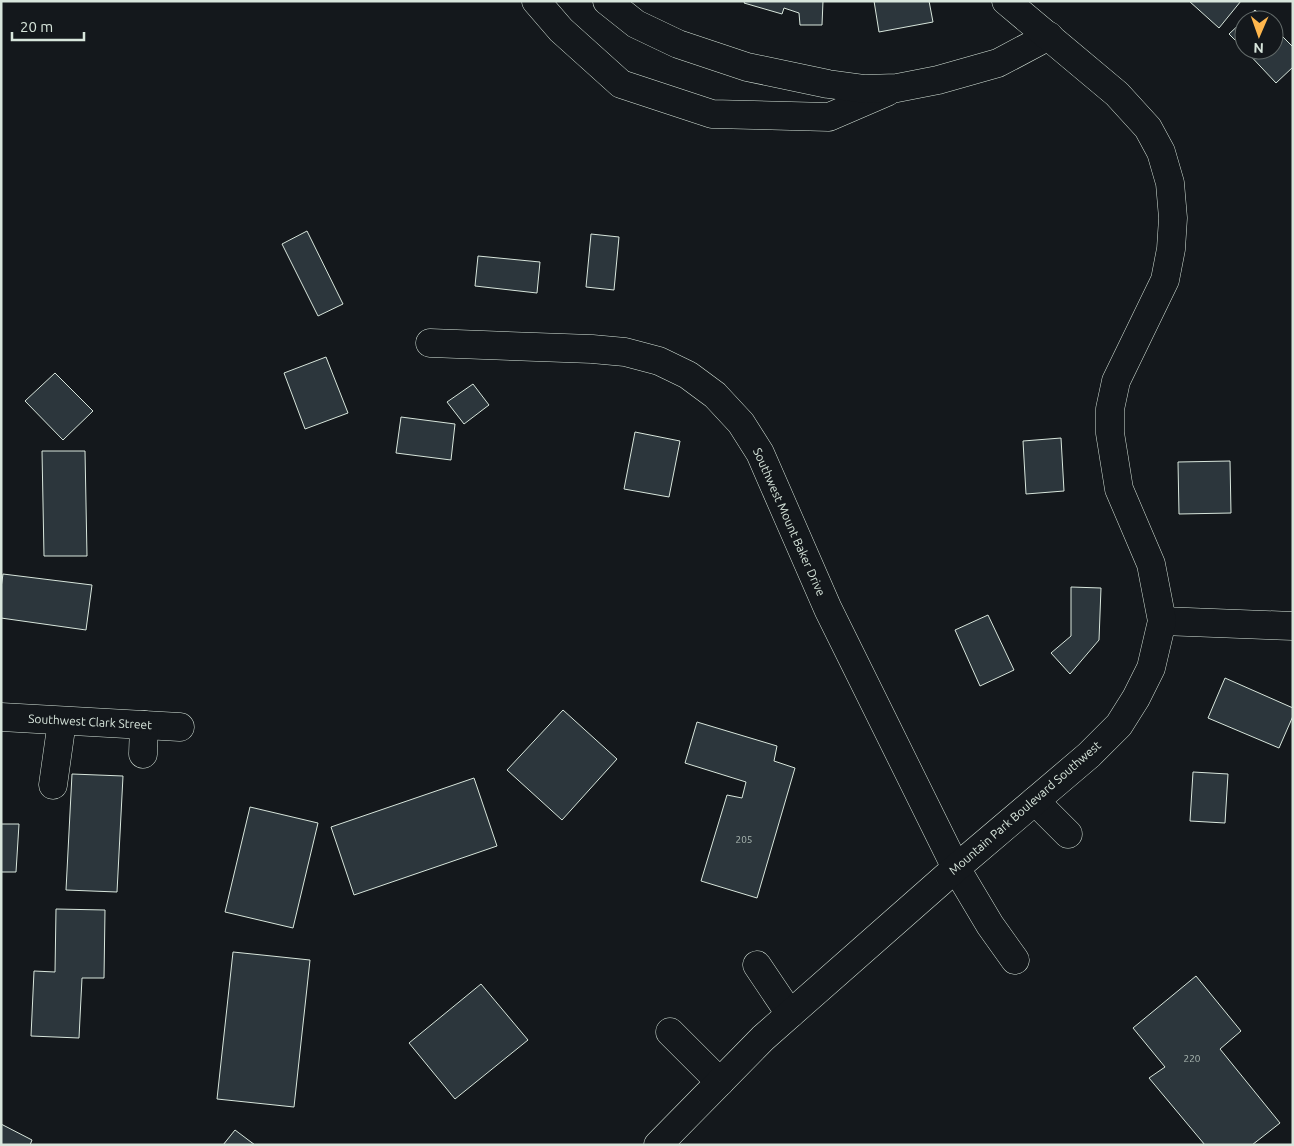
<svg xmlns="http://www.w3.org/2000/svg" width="1294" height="1146" viewBox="0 0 1294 1146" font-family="Ubuntu,sans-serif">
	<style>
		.building { fill: #2c363c; stroke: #d8e6dc }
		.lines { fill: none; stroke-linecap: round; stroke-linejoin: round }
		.minor-casing { stroke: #d8e6dc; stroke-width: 29 }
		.minor { stroke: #14181c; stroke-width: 28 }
		.labels { text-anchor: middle; stroke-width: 4; stroke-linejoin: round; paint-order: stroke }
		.number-label { font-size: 10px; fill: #adbab4 }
		.street-label { font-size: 12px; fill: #d8e6dc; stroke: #14181c }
	</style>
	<rect width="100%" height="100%" fill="#14181c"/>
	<g class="building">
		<polygon points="745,1 823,1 822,25 800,25 799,13 784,8 782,14 744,3"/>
		<polygon points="874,1 929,1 933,22 879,32"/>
		<polygon points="1189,1 1241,1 1219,28"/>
		<polygon points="1255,10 1266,20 1244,20"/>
		<polygon points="1244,20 1244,49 1229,34"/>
		<polygon points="1274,28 1293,47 1293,67 1276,83 1245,50 1274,50"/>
		<polygon points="307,231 343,304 318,316 282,244"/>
		<polygon points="591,234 619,237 614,290 586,287"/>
		<polygon points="478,256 540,262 537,293 475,286"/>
		<polygon points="326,357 348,413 305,429 284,373"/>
		<polygon points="55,373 93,411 63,440 25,401"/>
		<polygon points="473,384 489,405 464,424 447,402"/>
		<polygon points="401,417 455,424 451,460 396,453"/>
		<polygon points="635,432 680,441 669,497 624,489"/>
		<polygon points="1061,438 1064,491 1026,494 1023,441"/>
		<polygon points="42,451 85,451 87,556 44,556"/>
		<polygon points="1230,461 1231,513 1179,514 1178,462"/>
		<polygon points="3,574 92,585 86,630 1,618 1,588"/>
		<polygon points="1071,587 1101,588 1099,640 1070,674 1051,653 1071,636"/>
		<polygon points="988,615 1014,670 980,686 955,630"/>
		<polygon points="1225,678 1293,708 1293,716 1279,748 1208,718"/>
		<polygon points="563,710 617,759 562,820 507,770"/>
		<polygon points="697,722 777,746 774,761 795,768 757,898 701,881 727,795 742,798 746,782 685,763"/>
		<polygon points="1193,772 1228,774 1225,823 1190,821"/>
		<polygon points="72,774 123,776 117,892 66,890"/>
		<polygon points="474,778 497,846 354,895 331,827"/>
		<polygon points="250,807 318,823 293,928 225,912"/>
		<polygon points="1,824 19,824 16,872 1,872"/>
		<polygon points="56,909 105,910 104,978 82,978 79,1038 31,1036 34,971 55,972"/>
		<polygon points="233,952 310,960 294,1107 217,1099"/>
		<polygon points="1196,976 1241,1031 1220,1049 1280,1123 1252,1145 1205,1145 1149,1078 1165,1067 1133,1028"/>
		<polygon points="481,984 528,1040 455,1099 409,1043"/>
		<polygon points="1,1124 32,1140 30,1145 1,1145"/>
		<polygon points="235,1130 255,1145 223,1145"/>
	</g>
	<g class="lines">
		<defs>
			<g id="minor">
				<polyline points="536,1 561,30 621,84 712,114 829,117 887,92"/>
				<polyline points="607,1 636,24 678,44 747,67 828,84 865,89 897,88 938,80 998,63 1049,36"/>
				<polyline points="430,343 592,349 625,352 659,361 688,375 715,395 741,423 760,453 828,609 956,868 990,925 1015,960"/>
				<polyline points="1162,621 1293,626"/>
				<polyline points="1,717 180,727"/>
				<polyline points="143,754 144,725"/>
				<polyline points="53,785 62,721"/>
				<polyline points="1035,801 1068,834"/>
				<polyline points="757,965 790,1014"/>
				<polyline points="670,1032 720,1082"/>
				<polyline points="658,1145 763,1038 956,868 1089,755 1119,725 1136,698 1151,668 1162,621 1151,564 1119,489 1110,433 1110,409 1116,381 1165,280 1171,249 1173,218 1170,183 1161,152 1148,128 1117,94 1006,1"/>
			</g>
		</defs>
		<use href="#minor" class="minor-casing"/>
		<use href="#minor" class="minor"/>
	</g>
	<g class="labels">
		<g class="number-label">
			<text x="744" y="843">205</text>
			<text x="1192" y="1062">220</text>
		</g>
		<g class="street-label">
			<text transform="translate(789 522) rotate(66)" y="4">Southwest Mount Baker Drive</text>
			<text transform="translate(90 722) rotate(3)" y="4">Southwest Clark Street</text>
			<text transform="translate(1025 808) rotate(-41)" y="4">Mountain Park Boulevard Southwest</text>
		</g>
	</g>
	<rect width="1294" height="1146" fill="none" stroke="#d8e6dc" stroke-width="5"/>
	<g transform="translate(1259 35) rotate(182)"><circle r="24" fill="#14181c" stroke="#626a69"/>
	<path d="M0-4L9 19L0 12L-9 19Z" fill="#ffb74d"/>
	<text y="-8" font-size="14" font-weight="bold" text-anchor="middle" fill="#d8e6dc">N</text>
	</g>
	<path d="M12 32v8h72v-8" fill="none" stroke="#d8e6dc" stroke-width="2.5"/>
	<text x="20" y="32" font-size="15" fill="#d8e6dc" stroke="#14181c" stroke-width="4" paint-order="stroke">20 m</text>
</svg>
